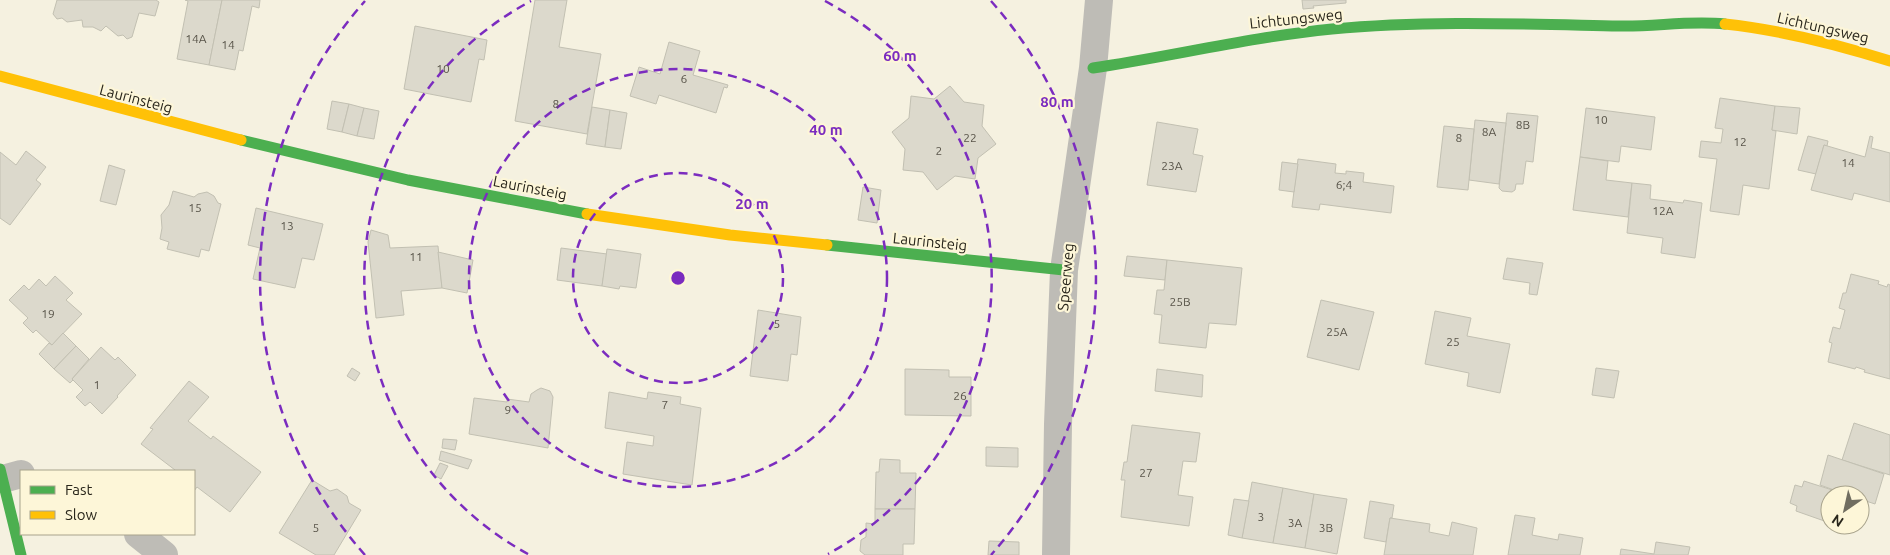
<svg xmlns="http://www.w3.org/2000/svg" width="1890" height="555" viewBox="0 0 1890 555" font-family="Ubuntu,sans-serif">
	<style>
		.building { fill: #dcd9cc; stroke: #c2c0b2 }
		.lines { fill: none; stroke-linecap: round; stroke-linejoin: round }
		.street { stroke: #bebcb6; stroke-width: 28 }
		.fast { stroke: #4caf50; stroke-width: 11 }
		.slow { stroke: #ffc107; stroke-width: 11 }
		.ring { fill: none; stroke: #7b2cbf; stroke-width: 2.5; stroke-dasharray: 9 6 }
		.labels { text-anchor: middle; stroke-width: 4.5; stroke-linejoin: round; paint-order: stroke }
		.number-label { font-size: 12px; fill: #585449 }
		.street-label { font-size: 15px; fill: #29261b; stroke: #fdf6d8 }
		.centre { fill: #7b2cbf; stroke: #fdf6d8; stroke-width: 2.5 }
		.ring-label { font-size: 15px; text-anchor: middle; font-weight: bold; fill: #7b2cbf; stroke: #fdf6d8; stroke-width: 4.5; stroke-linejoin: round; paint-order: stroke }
	</style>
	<rect width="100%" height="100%" fill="#f5f1e0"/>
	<g class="building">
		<polygon points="57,0 156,0 159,2 155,16 139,13 132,37 127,39 123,35 118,36 106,26 101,31 93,27 83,27 82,20 67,22 62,18 57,19 53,14"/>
		<polygon points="185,0 222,0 209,65 177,59 188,1"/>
		<polygon points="222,0 260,0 259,8 252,6 243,51 239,50 235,70 209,65"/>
		<polygon points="535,0 567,0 559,47 601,54 587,134 515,121"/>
		<polygon points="1302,0 1346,0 1346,3 1313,6 1314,8 1303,9"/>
		<polygon points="415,26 487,40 484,60 479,59 471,102 404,89"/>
		<polygon points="669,42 700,51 693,75 728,85 727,88 724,87 716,113 659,95 656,104 630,96 639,67 660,74"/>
		<polygon points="950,86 964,102 984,105 982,126 996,144 978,158 975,179 955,176 937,190 923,172 903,170 905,149 892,132 909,118 911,96 934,99"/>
		<polygon points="1720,98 1775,106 1772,130 1776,131 1769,189 1743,185 1739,215 1710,211 1717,159 1699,157 1701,141 1721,143 1723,129 1715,128"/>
		<polygon points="332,101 349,104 342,132 327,129"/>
		<polygon points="349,104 364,108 357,136 342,132"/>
		<polygon points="1775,106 1800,108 1797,134 1772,130"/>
		<polygon points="592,107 610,110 605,147 586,144"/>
		<polygon points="364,108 379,111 374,139 357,136"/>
		<polygon points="1586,108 1655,117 1651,150 1621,146 1619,162 1580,157"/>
		<polygon points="610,110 627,113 621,149 605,147"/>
		<polygon points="1507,113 1538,116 1533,162 1526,161 1523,184 1516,184 1515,190 1512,192 1502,191 1499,188"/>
		<polygon points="1475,120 1506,123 1499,184 1469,180"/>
		<polygon points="1157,122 1198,129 1193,154 1203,156 1196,192 1147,185"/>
		<polygon points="1444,126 1474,129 1468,190 1437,187"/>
		<polygon points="1808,136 1828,141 1827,146 1824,145 1816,174 1798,170"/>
		<polygon points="1870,136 1873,137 1871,148 1890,153 1890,202 1854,193 1852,200 1811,190 1824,145 1865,157"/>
		<polygon points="26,151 46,167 36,180 41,184 10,225 0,218 0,152 16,165"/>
		<polygon points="1580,157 1608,161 1606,180 1632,183 1628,217 1573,210"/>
		<polygon points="1298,159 1336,164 1335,173 1346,174 1346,171 1364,173 1363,182 1394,186 1391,213 1320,204 1319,210 1292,207"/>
		<polygon points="1282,162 1298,164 1294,192 1279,190"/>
		<polygon points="109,165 125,170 116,205 100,201"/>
		<polygon points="1632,183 1651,185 1650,199 1683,203 1684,200 1702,203 1695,258 1661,253 1663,238 1627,233"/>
		<polygon points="863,187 881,190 877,223 858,220"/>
		<polygon points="173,191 194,197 198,194 207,192 214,196 218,203 221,204 209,251 201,249 199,257 167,249 169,242 160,239 162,228 161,215 169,205"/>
		<polygon points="256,208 323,224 314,260 302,258 295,288 253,279 260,248 248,245"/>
		<polygon points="371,230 388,235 390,248 438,246 442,288 401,291 404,315 376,318 368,242"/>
		<polygon points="561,248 607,254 602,286 557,280"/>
		<polygon points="607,249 641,254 636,288 620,286 619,289 602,286"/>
		<polygon points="438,252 473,260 467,293 442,288"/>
		<polygon points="1127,256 1167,260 1165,280 1124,276"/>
		<polygon points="1507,258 1543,263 1537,295 1529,294 1530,283 1503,279"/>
		<polygon points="1167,260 1242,268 1236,325 1209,323 1206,348 1159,343 1162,315 1154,314 1157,290 1164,290"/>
		<polygon points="1851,274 1879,281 1878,284 1887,287 1888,284 1890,285 1890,379 1864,372 1865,370 1856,367 1855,369 1828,362 1832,343 1829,342 1833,327 1840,329 1845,310 1839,308 1843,293 1846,293"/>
		<polygon points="55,276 73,293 66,300 82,314 52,345 36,330 33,333 23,323 28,318 9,300 24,285 29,290 39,279 46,286"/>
		<polygon points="1321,300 1374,312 1359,370 1307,357"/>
		<polygon points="758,310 801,317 797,355 791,354 788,381 750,376"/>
		<polygon points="1435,311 1471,318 1467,336 1510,344 1500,393 1467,386 1469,373 1425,364"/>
		<polygon points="63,333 76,346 54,369 39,354 49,343 52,345"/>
		<polygon points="76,346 89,359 72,379 73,380 70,383 54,369"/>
		<polygon points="101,347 115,360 118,357 136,375 117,396 118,397 102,414 90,402 85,406 76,397 83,390 72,379"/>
		<polygon points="352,368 360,373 355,381 347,376"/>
		<polygon points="1596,368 1619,371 1614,398 1592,395"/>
		<polygon points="905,369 949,370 949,377 971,377 971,416 905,415"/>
		<polygon points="1157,369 1203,375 1202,397 1155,391"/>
		<polygon points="189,381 209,397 188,421 211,439 213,436 261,472 230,512 197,487 194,491 194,471 174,471 175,470 141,444 153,429 150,428"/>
		<polygon points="541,388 550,391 553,397 548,448 469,434 474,398 507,402 507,399 529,402 531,394 537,390"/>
		<polygon points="609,392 647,399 648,392 681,397 680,404 701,408 692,485 623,474 627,442 653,446 654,436 605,428"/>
		<polygon points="1854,423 1890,435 1890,475 1842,460"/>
		<polygon points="1132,425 1200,433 1196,462 1183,461 1178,495 1193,497 1189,526 1121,517 1125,480 1121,480 1124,462 1127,462"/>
		<polygon points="443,439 457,440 455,450 442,448"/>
		<polygon points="986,447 1018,448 1018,467 986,466"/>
		<polygon points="441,451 472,460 468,469 439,460"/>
		<polygon points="1828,455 1884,474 1875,504 1860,499 1860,495 1848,495 1820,485"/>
		<polygon points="880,459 900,460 900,473 916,473 915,509 875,509 876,472 879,472"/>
		<polygon points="440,463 448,466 441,479 434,475"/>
		<polygon points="312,480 330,491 337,489 347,496 349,503 361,510 334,555 316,555 279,533"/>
		<polygon points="1804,481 1848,495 1830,495 1830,523 1796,511 1797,506 1790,503 1795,485 1802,487"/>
		<polygon points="1252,482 1283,488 1273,543 1242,538"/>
		<polygon points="1283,488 1314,494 1305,548 1273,543"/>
		<polygon points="1314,494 1347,499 1337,554 1305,548"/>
		<polygon points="1234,499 1249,501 1242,538 1228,535"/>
		<polygon points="1370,501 1394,505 1392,518 1390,518 1386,542 1364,538"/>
		<polygon points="875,509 915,509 914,544 903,544 903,555 865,555 860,551 861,540 866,537 866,523 875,524"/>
		<polygon points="1515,515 1535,518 1532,535 1558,540 1559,534 1583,538 1580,555 1508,555"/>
		<polygon points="1390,518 1430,524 1429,532 1449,536 1452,522 1477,528 1473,555 1384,555"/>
		<polygon points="989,541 1019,542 1019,555 988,555"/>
		<polygon points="1656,542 1690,547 1688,555 1620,555 1621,549 1654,554"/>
	</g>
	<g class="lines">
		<g class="street">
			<polyline points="3,479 21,474"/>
			<polyline points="138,534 164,555"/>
			<polyline points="1056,555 1058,424 1064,270 1093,68 1099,0"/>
		</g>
		<g class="fast">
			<path d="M1093 68C1173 56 1251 37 1332 29 1427 20 1524 24 1619 26 1655 27 1689 20 1725 24"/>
			<polyline points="241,140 408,180 587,214"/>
			<polyline points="827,245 1064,270"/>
			<polyline points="0,469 21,555"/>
		</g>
		<g class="slow">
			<path d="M1725 24C1781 30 1836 44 1890 61"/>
			<polyline points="0,76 241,140"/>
			<polyline points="587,214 730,235 827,245"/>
		</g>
	</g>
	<g class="ring">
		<circle cx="678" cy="278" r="105"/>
		<circle cx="678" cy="278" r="209"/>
		<path d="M528 554A314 314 0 0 1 531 1M825 1A314 314 0 0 1 828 554"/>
		<path d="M365 555A418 418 0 0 1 365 1M991 1A418 418 0 0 1 991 555"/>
	</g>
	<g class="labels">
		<g class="number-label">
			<text x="196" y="43">14A</text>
			<text x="228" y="49">14</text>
			<text x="443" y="73">10</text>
			<text x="684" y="83">6</text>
			<text x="556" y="108">8</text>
			<text x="1601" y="124">10</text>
			<text x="1523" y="129">8B</text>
			<text x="1489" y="136">8A</text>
			<text x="970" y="142">22</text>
			<text x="1459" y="142">8</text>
			<text x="1740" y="146">12</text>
			<text x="939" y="155">2</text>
			<text x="1848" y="167">14</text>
			<text x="1172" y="170">23A</text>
			<text x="1344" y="189">6;4</text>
			<text x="195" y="212">15</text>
			<text x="1663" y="215">12A</text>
			<text x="287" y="230">13</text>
			<text x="416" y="261">11</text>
			<text x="1180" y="306">25B</text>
			<text x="48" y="318">19</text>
			<text x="777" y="328">5</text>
			<text x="1337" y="336">25A</text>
			<text x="1453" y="346">25</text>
			<text x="97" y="389">1</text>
			<text x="960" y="400">26</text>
			<text x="665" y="409">7</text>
			<text x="508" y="414">9</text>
			<text x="1146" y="477">27</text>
			<text x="1261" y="521">3</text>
			<text x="1295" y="527">3A</text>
			<text x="316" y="532">5</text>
			<text x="1326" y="532">3B</text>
		</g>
		<g class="street-label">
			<text transform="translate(1296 19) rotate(-6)" y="5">Lichtungsweg</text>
			<text transform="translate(1823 28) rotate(13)" y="5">Lichtungsweg</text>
			<text transform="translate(136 99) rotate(15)" y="5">Laurinsteig</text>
			<text transform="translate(530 188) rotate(11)" y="5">Laurinsteig</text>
			<text transform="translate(930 242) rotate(6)" y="5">Laurinsteig</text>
			<text transform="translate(1066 277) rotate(-85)" y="5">Speerweg</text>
		</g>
	</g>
	<circle cx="678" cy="278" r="8" class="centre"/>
	<g class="ring-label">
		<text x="900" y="61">60 m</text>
		<text x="1057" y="107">80 m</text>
		<text x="826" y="135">40 m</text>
		<text x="752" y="209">20 m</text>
	</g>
	<rect x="20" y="470" width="175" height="65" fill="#fdf6d8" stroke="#a8a38c"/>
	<rect x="30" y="486" width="25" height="8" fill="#4caf50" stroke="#a8a38c"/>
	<text x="65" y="495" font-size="15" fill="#29261b">Fast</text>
	<rect x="30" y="511" width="25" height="8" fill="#ffc107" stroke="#a8a38c"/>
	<text x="65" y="520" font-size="15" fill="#29261b">Slow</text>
	<g transform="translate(1845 510) rotate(214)"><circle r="24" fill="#fdf6d8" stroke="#a8a38c"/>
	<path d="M0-4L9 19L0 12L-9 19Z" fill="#706d60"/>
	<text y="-8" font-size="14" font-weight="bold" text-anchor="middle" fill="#29261b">N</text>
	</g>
</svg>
